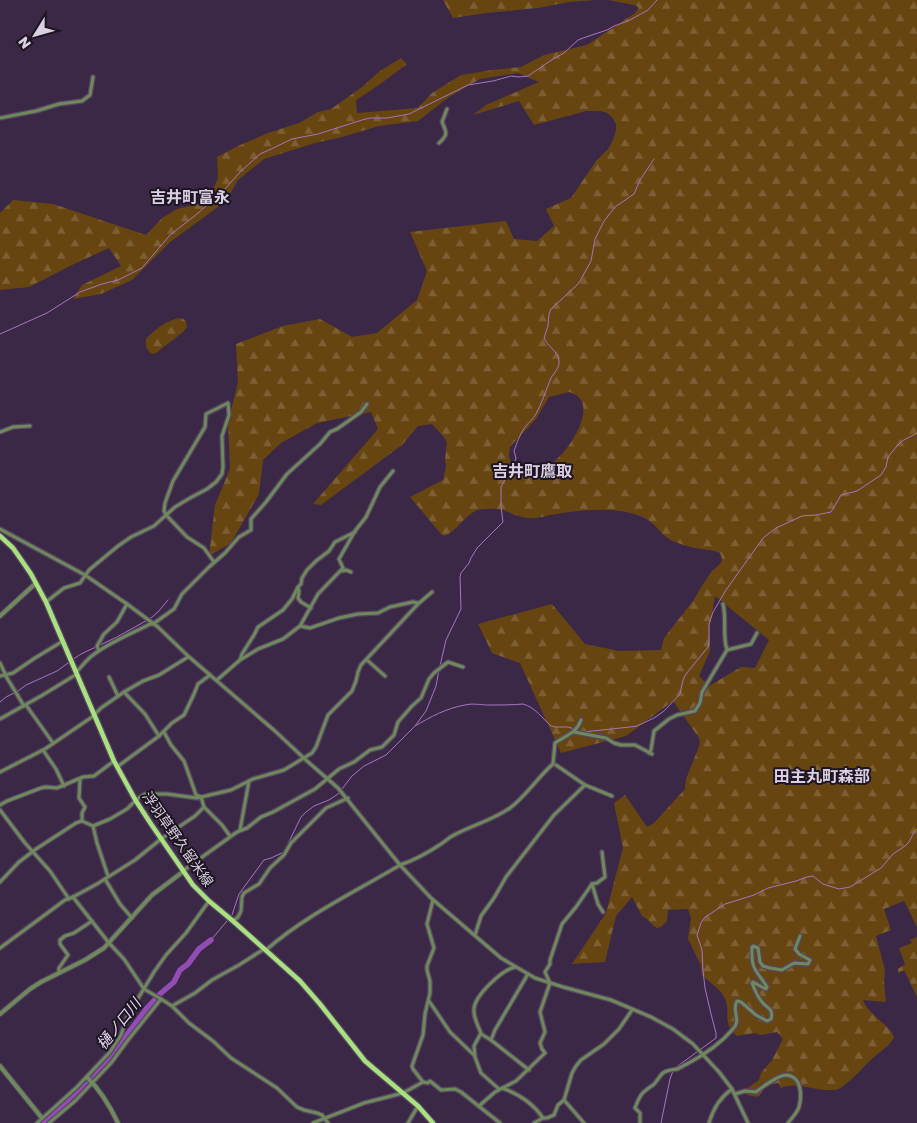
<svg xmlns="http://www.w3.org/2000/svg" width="917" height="1123" viewBox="0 0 917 1123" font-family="'Golos Text','Noto Sans JP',sans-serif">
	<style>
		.forest { fill: url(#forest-firs); fill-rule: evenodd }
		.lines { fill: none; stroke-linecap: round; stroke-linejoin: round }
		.stream { stroke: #a774c1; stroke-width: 1 }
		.river { stroke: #914db3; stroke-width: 5.5 }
		.minor-casing { stroke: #584662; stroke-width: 5.5 }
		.tertiary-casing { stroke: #584662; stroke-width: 6 }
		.primary-casing { stroke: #584662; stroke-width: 7 }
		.minor { stroke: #6e895b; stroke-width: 3 }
		.tertiary { stroke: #6e895b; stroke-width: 4 }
		.primary { stroke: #a9e17f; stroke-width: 4.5 }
		.labels { text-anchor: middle; stroke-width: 4; stroke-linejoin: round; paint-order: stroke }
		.street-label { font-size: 14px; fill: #dbcfe3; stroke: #1d1522 }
		.water-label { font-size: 15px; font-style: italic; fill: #e8d8f2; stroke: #1d1522 }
		.quarter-label { font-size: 16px; font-weight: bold; fill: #dbcfe3; stroke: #1d1522 }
	</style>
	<defs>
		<pattern id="forest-firs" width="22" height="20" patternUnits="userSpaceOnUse" patternTransform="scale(1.25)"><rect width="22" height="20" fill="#674511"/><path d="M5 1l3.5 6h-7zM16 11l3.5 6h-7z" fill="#7c5f34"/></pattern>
	</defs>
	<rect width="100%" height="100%" fill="#3b2846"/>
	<g class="forest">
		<polygon points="443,0 596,0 569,2 538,8 486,13 453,18"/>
		<path d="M608 0H917V927L904 901 884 909 891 930 876 936 885 970 884 982 886 1002 863 1000C869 1016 891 1025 894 1038 889 1046 881 1051 874 1057 863 1067 852 1081 839 1089 836 1090 835 1090 831 1090 814 1091 798 1081 781 1088L778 1083C769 1084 763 1089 758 1097L747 1095 745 1092 746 1089 759 1080 761 1073 772 1060 783 1039 777 1032 761 1035 754 1033 737 1036C720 1023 733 1010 723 995 718 987 709 982 702 975L701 965 688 939 691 918 688 909 668 910 667 921 661 927 657 928 654 926 647 919 642 916 632 897 616 916 605 962 572 964 606 913 623 848 614 803 625 795 647 827 654 823 685 789 686 779 698 749 700 742 699 738 673 701 626 736 561 753 520 663 492 653 478 624 552 604 585 644 619 651 661 650 664 638 693 601 700 589 711 572 721 563 722 559 720 553C713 550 708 550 701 549 693 548 683 545 675 542 664 538 660 530 652 523 639 512 614 509 597 510 582 510 566 512 551 515 544 516 537 519 529 518 513 517 506 507 488 509 485 509 480 509 477 510 464 516 457 531 444 536L441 534 410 497 443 480 446 467 445 459 447 443 444 437 432 424 418 426 402 445 321 505 313 504 378 429 371 412 317 423 281 443 263 460 259 494 231 543 209 556 215 505 230 469 228 422 238 383 236 344 283 326 320 319 352 337 377 333 417 300 427 271 410 232 506 221 514 239 537 241 554 226 546 209 571 198 596 161 608 149 612 142 616 131V124L612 117 607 113 601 111H586L534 125 519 101 473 115 486 105 539 82 518 73 480 79 449 97 418 121 379 126 342 137 315 143 264 159 238 180 226 201 207 215 170 242 132 280 101 294 73 299 82 285 121 266 109 248 74 264 29 287 0 290V213L13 200 53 204 146 235 162 218 177 209 201 203 213 190 218 178 217 157 240 145 268 133 299 123 318 112 331 109 362 87 380 71 401 58 407 64 379 85 356 100 357 113 418 108 432 93 461 75 492 70 521 67 544 55 587 45 635 13 638 9V7L634 5ZM569 392C599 400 575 440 562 454 554 462 545 470 535 476 524 475 511 467 509 456 509 453 510 450 510 447L536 419 549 397ZM715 596 769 640 755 668 741 667 709 686 699 676 710 651V625Z"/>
		<path d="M179 318C185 319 186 320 187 327L183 332 156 353 152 354C146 350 145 345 146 339 155 329 166 321 179 318Z"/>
		<polygon points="917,937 917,997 904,970 898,973 898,969 905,964 899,948 912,943 910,940"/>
	</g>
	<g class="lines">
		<g class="stream">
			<polyline points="0,334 47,313 80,292 102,284 118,280 142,268 170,235 197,214 225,189 240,172 260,154 269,150 292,139 318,134 362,120 370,118 387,118 409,114 468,85 493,81 511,76 519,77 528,76 553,59 564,53 578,40 583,38 607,30 614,26 628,21 648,10 657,0"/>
			<polyline points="72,660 81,654 117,637 151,618 158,612 168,600"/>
			<path d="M440 666 446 640 461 609 460 577 461 573 469 563 471 558 477 548 503 522 501 507V487L515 461 516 458 514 451C517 443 520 433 526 426 529 422 533 419 536 414 542 403 546 390 551 378 554 373 560 367 559 361 559 352 547 346 544 338L548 326 549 314 551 309 577 285 580 281 591 261 595 239 604 221 615 207 634 194 640 180 654 159"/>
			<polyline points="0,702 6,697 18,691 26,685 57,671 68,663"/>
			<path d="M415 726C430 717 447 708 465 705 473 703 481 705 488 705 500 705 512 705 523 704 535 707 543 719 551 726L555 727H568L583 732 630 727 637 726 654 718 664 711 680 694 683 680 686 674 708 647 709 643V624L713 612 726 590 763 538 776 528 802 516 816 515 831 512 841 495 857 491 881 475 886 467 888 457 897 446 902 441 917 433"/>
			<polyline points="211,940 232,915 239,894 264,860 271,858 284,852 301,817 306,812 314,806 329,800 338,794 352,776 364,766 386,755 415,726 426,711 436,686 439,670"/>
			<polyline points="675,1068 716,1038 716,1033 711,1014 705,988 703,971 702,950 697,935 701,923 704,918 725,904 754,895 768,888 796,881 807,877 813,876 823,884 839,889 850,887 881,868 893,854 905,846 909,842 914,832 917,829"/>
			<polyline points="661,1123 670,1079 673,1071"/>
		</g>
		<polyline class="river" points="44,1123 95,1074 108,1060 147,1008 160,994 174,982 180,970 188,964 199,949 211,940"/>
		<defs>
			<g id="minor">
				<polyline points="0,118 36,111 59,104 82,101 90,95 93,77"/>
				<path d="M439 143C448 135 447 133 442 122L447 109"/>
				<polyline points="0,432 13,427 30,426"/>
				<polyline points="0,529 85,575 127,604 158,627 188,656 275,731 307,761 338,788 400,865 431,898 501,958 535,978 563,987 611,1000 651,1017 673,1029 693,1044 719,1072 732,1089 748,1123"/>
				<polyline points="342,571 346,570 351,572"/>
				<polyline points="298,588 299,591 298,598 301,602 311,608"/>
				<polyline points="46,602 64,588 80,583 89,570 118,546 131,537 154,526 175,507 190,498 207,489 216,482 222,474 223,467 222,436 229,415 228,403 206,414 205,427 173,481 165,503 164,511 166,515 187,537 204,548 214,562"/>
				<polyline points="300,626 310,628 339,618 358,614 378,613 390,607 399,605 413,602 418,603"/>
				<polyline points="727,650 751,644 757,633"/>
				<polyline points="99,651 97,646 104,634 117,622 127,604"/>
				<polyline points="240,660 242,654 254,635 258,627 283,610 292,599 298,587 301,584 302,578 307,570 316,561 329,551 335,542 355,532"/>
				<polyline points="367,660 385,676"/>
				<polyline points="0,663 7,678 24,706"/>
				<path d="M76 672C82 667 86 660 93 655 110 642 131 634 150 624H153L174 609 182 594 209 567 225 553 239 537 251 530V519L266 502 287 474 320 444 330 432 337 429 361 412 367 404"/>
				<polyline points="0,676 13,673 35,658 63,641"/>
				<polyline points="109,677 118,696"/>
				<polyline points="217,680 240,660 258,649 283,639 300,626 318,594 343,568 339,559 355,531 366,517 380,487 393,471"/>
				<polyline points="124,692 145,714 159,736"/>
				<polyline points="26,705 53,743"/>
				<polyline points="0,719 41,696 77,674"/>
				<polyline points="574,732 606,738 614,743 621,745 635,745 652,754"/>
				<polyline points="43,750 56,769 64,786"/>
				<path d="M649 753 651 750 654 731 669 719 677 715 695 711 700 703 702 692 727 650C722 635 727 620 723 604"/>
				<polyline points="556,765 585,785 612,796"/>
				<polyline points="117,767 159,736 172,723 184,715 194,694 198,684 210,675"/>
				<polyline points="0,772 45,749 92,717 101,708 124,692 143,681 159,675 188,657"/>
				<polyline points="80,779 79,798 85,807 82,813 82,821"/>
				<polyline points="0,805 7,801 41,788 46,787 57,788 83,777 94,776 114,761"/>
				<polyline points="204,807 222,825 230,836"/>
				<polyline points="0,810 25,843 50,871 69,899"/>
				<polyline points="93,826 97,843 108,876"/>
				<polyline points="240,830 249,781"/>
				<polyline points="602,852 605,877 597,883 592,884 598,904 603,912"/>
				<polyline points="184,870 237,832 247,828 261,817 273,812 315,789 339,769 354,762 370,750 382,747 394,735 398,722 412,706 421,698 429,679 434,673 448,662 463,667"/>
				<polyline points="105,879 120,904 132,918"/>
				<polyline points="0,882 19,862 36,849 76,823 82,821 93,826 110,819 127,809 137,799 145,794 167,794 197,798 231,790 253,779 284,770 312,753 316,747 328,715 352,691 356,681 358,672 361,665 418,604 432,592"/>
				<polyline points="73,897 109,943 124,959 144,989 161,999"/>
				<polyline points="233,921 238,917 241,911 242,897 244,893 259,884 270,868 284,855 291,843 326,808 348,798"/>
				<polyline points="475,935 481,916 494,898 506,877 554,815 585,785"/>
				<polyline points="0,948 65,900 73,897 97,884 135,860 161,839 195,816 204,807 201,797 196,795 195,792 184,761 171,745 164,732"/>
				<path d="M266 950C306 915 355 892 400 865 415 860 429 852 441 844 446 841 449 837 454 835 473 825 493 820 510 808 526 796 538 777 553 764L555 743C566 735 576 734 581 720"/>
				<polyline points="59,972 59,968 68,955 60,944 60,940 65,936 74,933 92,921"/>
				<polyline points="429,1001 450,1032 474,1055"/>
				<polyline points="172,1006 195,993 212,980 239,965 264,949"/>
				<polyline points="481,1034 491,1040 529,1070"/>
				<polyline points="491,1040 495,1030 528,974"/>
				<polyline points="423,1082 413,1069 412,1066 423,1035 425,1014 430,993 430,981 427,970 427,966 434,948 427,924 433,900"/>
				<path d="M502 1088C519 1094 533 1103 543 1118"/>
				<path d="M499 1089 481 1073 475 1057 474 1046 481 1033C478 1026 473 1017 474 1009 475 995 502 970 515 967"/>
				<path d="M735 1094 745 1091 756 1092C762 1087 779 1075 786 1075 802 1076 802 1096 799 1107 797 1113 792 1118 788 1123"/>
				<polyline points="564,1100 584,1123"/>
				<polyline points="479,1106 495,1092 516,1081 545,1053 542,1049 540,1043 545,1032 540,1012 550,983 545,972 550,964 550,960 562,924 576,907 592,884"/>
				<polyline points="37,1123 77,1087 110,1052 121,1035 128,1015 154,972 166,955 186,933 209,901"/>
				<polyline points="49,1123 75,1101 111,1063 128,1040 161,999 172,1006 189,1023 213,1041 231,1058 277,1088 297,1107 304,1110 317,1113 322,1115 328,1123"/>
				<polyline points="313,1123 364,1103 403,1093 423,1082 428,1083 430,1081 441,1090 455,1089 461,1092 500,1123"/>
				<polyline points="408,1123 418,1106"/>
				<polyline points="534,1123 543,1118 547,1118 554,1115 558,1105 564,1100 572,1073 576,1066 581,1060 604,1044 619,1029 632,1010"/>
				<path d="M640 1123V1113L635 1108C640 1095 641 1093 653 1085 657 1082 659 1076 663 1073 667 1070 672 1070 677 1069 680 1068 684 1065 687 1064 704 1055 721 1043 733 1029 742 1020 731 1010 737 1001L741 1002 756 1015 767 1021 771 1019C774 1009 767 1008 762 1002 759 999 754 988 752 983L753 982 762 987 766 989 767 987C756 969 751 971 752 947L753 946 758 948 760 962 763 966 770 968 782 970 794 963 808 964 810 960 799 954 795 949 800 936"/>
				<path d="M709 1123C713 1109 719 1098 732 1089"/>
			</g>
			<g id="tertiary">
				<polyline points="0,616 36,583"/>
				<polyline points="0,1014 30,989 41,982 85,960 104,948 152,895 184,871"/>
				<polyline points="0,1066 42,1118"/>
				<path d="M87 1077C100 1090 110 1106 118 1123"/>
			</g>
			<polyline id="primary" points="0,536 13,548 20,558 31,574 46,602 114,761 136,801 151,824 193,885 209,901 233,921 300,981 320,1004 365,1061 418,1106 433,1123"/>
		</defs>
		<use href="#minor" class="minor-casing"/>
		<use href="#tertiary" class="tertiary-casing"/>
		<use href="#primary" class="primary-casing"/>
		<use href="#minor" class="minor"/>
		<use href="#tertiary" class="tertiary"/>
		<use href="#primary" class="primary"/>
	</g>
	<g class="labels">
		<g class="street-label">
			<text transform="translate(178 839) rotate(55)" y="5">浮羽草野久留米線</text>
		</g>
		<g class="water-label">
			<text transform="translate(119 1024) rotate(-51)" y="5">樋ノ口川</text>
		</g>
		<g class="quarter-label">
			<text x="190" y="203">吉井町富永</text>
			<text x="532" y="477">吉井町鷹取</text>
			<text x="822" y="782">田主丸町森部</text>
		</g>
	</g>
	<g transform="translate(35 35) rotate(233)" stroke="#1d1522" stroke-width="4" paint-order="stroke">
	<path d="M0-4L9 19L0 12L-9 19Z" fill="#dbcfe3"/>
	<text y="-8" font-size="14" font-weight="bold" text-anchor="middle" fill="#dbcfe3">N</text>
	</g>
</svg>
